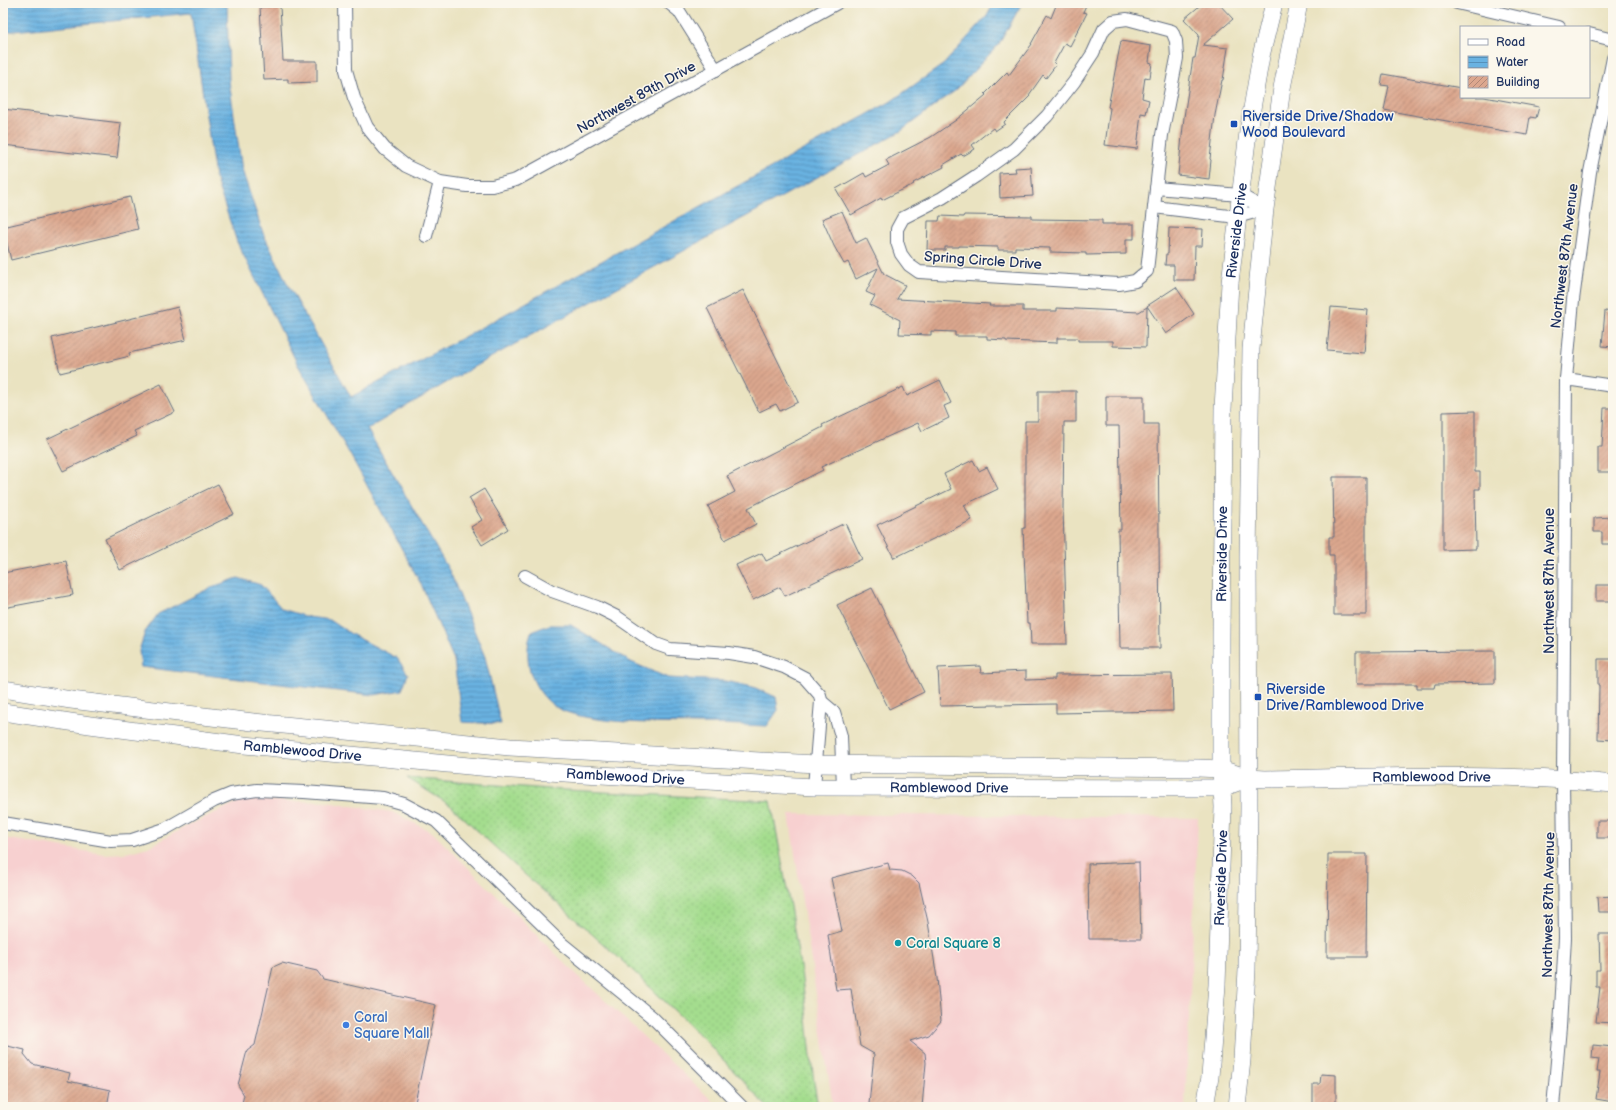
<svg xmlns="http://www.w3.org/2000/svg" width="1616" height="1110" viewBox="0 0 1616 1110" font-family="'Balsamiq Sans',sans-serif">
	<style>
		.built { fill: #f7d0d0 }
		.grass { fill: url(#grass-dots); stroke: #608676 }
		.water { fill: url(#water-rules); stroke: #4270a0 }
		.building { fill: url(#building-hatch) }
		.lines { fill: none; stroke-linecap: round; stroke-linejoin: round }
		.street-casing { stroke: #636e81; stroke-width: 14 }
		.secondary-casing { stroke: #636e81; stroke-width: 18 }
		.street { stroke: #fff; stroke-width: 12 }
		.secondary { stroke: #fff; stroke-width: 17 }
		.transit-dot { fill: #1a4fb4; stroke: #fbf7ec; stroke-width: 1.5 }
		.culture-dot { fill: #0f9aa8; stroke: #fbf7ec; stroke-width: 1.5 }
		.shop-dot { fill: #3f7fe0; stroke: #fbf7ec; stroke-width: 1.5 }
		.labels { text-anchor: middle; stroke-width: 3; stroke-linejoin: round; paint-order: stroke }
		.street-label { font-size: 14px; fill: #1b2f5e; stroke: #fbf7ec }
		.transit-label { font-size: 14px; fill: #164399; stroke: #fbf7ec; text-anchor: start }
		.culture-label { font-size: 14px; fill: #0d838f; stroke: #fbf7ec; text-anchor: start }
		.shop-label { font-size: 14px; fill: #366cbe; stroke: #fbf7ec; text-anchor: start }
	</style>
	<defs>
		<pattern id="grass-dots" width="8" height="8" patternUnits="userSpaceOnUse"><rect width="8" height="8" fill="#a4dd8e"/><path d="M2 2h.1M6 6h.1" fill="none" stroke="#8dbe7d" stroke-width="1.8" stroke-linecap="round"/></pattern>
		<pattern id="water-rules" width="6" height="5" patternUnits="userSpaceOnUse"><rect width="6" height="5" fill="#69b2e1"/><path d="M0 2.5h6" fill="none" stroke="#5691ba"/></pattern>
		<pattern id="building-hatch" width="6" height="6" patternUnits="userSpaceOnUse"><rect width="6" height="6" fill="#dca78e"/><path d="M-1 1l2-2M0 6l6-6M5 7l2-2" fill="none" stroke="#b28877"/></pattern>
	</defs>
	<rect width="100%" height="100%" fill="#fbf7ec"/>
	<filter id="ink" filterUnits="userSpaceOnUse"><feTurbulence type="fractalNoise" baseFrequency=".025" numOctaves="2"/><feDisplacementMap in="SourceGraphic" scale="8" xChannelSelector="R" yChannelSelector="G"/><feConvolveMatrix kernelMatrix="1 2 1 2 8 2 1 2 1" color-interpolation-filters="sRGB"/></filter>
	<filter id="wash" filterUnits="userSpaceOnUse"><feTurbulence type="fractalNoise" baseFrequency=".012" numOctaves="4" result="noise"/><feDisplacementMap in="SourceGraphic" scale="16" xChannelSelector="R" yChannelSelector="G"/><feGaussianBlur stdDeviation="0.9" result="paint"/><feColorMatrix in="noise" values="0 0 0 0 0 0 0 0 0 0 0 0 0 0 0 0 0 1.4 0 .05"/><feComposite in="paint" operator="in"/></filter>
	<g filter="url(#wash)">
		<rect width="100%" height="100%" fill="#eae3c1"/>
		<g class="built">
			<polygon points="242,800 325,802 392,812 432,832 570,968 719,1107 3,1107 3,838 104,854 126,853 148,847 191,824"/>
			<polygon points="789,814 1198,818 1185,1107 833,1107"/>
		</g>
		<path class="grass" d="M407 778 549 789 771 801C782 865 795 928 804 993 809 1031 811 1069 818 1107H767L703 1038 628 966 512 863 450 805Z"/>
		<g class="water">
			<polygon points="3,3 227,3 229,81 242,170 263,233 286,281 351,397 462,338 890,102 944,64 987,16 994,3 1022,3 999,44 956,90 901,131 477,365 367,429 450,572 485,657 501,724 462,722 454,660 421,584 352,458 298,365 237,242 215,177 191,13 3,32"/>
			<polygon points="238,578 261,585 282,609 308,617 330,620 351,634 397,658 408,674 402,690 374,695 321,689 141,667 139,651 145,632 158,614 212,587"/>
			<path d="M549 625H571L631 662 668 678 725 681 753 687 776 697 778 710 767 726C744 725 720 724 697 724 664 723 578 725 553 705 530 687 523 659 531 632Z"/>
		</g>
		<g id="blocks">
			<g class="building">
				<polygon points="1057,3 1087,3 1083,12 1087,13 1070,46 1065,43 1054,63 1056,65 1046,78 1043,75 1029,95 1030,96 1004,122 1005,124 995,131 993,128 972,145 975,149 963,156 961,154 943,165 944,167 913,183 914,184 882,200 881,198 851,215 836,189 864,173 866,177 889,165 886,160 931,137 956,120 986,95 985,94 1007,72 1009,75 1032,44 1031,44 1047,15 1051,18"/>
				<polygon points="1203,3 1218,3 1233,19 1203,45 1228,48 1223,80 1222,80 1215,115 1210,159 1211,160 1209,179 1178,175 1184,117 1193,58 1195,58 1199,35 1184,19"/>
				<polygon points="280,6 283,61 317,61 317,82 288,83 288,79 264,80 260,7"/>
				<polygon points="1121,41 1151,46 1149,62 1152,63 1150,78 1145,77 1142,98 1149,100 1146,114 1141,113 1137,149 1105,145 1110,108 1108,107"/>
				<polygon points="1383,74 1461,88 1461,97 1484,97 1539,107 1536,118 1530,117 1527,135 1384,110 1389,86 1381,85"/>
				<polygon points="3,109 121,123 117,158 3,145"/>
				<polygon points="1031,167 1033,196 1000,198 999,173 1016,172 1015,168"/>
				<polygon points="130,197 138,229 11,260 3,227"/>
				<polygon points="842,211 856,243 866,238 884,274 905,285 897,299 990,304 989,306 1023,306 1023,311 1057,311 1057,308 1139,312 1147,307 1146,347 1113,346 1113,341 1078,341 1078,338 1057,338 1057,343 1006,341 1006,340 987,339 987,336 955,336 955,332 931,331 931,335 899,334 900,320 870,305 875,296 866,292 878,268 856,279 848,262 844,264 834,246 822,219"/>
				<polygon points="964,215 1032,216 1032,219 1102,220 1102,224 1134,224 1134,239 1126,239 1126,254 1086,255 1086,253 1050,252 1050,248 1015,247 1015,250 998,250 998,247 959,246 959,247 945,247 945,250 927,250 928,221 939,221 940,216 963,217"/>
				<polygon points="1169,228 1203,229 1202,246 1195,246 1194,280 1174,280 1174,265 1165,265 1166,254 1168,254"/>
				<polygon points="1176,287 1194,314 1166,334 1147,306"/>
				<polygon points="743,290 798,402 780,411 776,404 759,412 707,308"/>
				<polygon points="178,307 186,340 129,353 130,356 60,373 52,338"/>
				<polygon points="1331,307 1368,310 1364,353 1327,350"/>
				<polygon points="1605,311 1613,312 1613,347 1602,346"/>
				<polygon points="940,380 951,403 944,406 949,418 922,431 918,423 821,467 823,470 748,508 756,524 725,540 708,506 735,492 727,476 823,427 822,425 903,387 907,396"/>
				<polygon points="161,384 175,412 134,431 137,436 63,471 47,439"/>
				<polygon points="1038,391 1076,391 1076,422 1064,422 1063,509 1067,644 1031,644 1030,623 1027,623 1023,528 1025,528 1025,421 1038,421"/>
				<polygon points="1106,396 1144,396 1144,424 1158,424 1160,648 1120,648 1118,530 1121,530 1119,426 1106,426"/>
				<polygon points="1604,408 1613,408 1613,472 1598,472 1598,447 1602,447"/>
				<polygon points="1475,411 1475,472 1480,472 1480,489 1475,489 1476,549 1443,550 1443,412"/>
				<polygon points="973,460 979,471 987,467 998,489 964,505 972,520 894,558 877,525 951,489 944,474"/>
				<polygon points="1333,477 1366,477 1366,615 1334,615 1334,555 1329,555 1329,537 1334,537"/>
				<polygon points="218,484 234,514 120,570 105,539"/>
				<polygon points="484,489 508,529 482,545 471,527 482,520 469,498"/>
				<polygon points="1613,517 1613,544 1602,544 1602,532 1594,532 1594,518"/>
				<polygon points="845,523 862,559 785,596 780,587 753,600 736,565 762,553 766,561"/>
				<polygon points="66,561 73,595 3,608 3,573"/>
				<rect x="1596" y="585" width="17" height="16"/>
				<polygon points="872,588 924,692 889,709 837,605"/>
				<polygon points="1495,651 1495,683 1435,684 1434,688 1417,688 1417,684 1356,684 1356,652"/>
				<polygon points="1598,659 1613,659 1613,740 1598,739 1599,685 1598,685"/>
				<polygon points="980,666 981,673 1026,671 1026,680 1055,679 1055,675 1172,674 1173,711 1056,713 1056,704 940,706 938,668"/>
				<rect x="1597" y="821" width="16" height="17"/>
				<polygon points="1328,854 1367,854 1366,957 1327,957"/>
				<polygon points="1139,862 1141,939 1089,939 1088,864"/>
				<polygon points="888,863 890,870 902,871 912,876 919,883 928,922 937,978 941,1021 929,1035 910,1041 925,1053 926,1063 922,1107 876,1107 869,1104 874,1054 860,1046 851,989 836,990 828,935 842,931 831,878"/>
				<polygon points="1613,896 1613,912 1598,912 1597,897"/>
				<polygon points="1599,934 1613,934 1613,1023 1596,1022 1600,987 1596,987 1596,970 1600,970"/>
				<polygon points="282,963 317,971 323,979 436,1005 414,1107 241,1107 244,1095 238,1085 247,1051 255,1045 273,967"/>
				<polygon points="3,1045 25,1050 24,1054 32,1064 70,1073 68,1081 110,1090 107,1107 3,1107"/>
				<polygon points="1593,1045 1613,1047 1613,1102 1596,1099 1600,1072 1597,1072 1599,1059 1592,1058"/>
				<polygon points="1321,1074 1336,1075 1336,1107 1313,1107 1313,1084 1320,1084"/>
			</g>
		</g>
	</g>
	<g filter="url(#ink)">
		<use href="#blocks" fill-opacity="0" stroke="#636e81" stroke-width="1"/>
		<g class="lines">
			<defs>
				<g id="street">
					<polyline points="345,3 346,70 354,98 367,127 385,149 406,166 440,182 467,186 492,186 516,180 837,3"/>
					<polyline points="669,3 679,11 716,70"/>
					<polyline points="1457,3 1559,27"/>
					<polygon points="1127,19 1172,31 1176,41 1177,58 1162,135 1147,271 1135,281 1119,284 919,272 909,265 901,254 897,242 897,229 903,218 942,198 976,176 1014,149 1047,116 1074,82 1093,53 1104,29 1113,21"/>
					<polyline points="1589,34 1613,40"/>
					<polyline points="1156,188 1240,195 1265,209"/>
					<polyline points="1154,207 1237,217 1265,209"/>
					<polyline points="426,236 440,182"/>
					<polyline points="1566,379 1613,386"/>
					<polyline points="525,576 552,591 597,607 617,617 656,644 670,649 729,653 754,657 784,667 805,678 820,695 821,701 814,787"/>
					<polyline points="821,701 834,712 841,736 843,787"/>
					<polyline points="3,823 111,841 132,840 165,829 214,801 231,794 257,790 304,792 383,798 404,804 436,821 561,943 652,1017 742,1107"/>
					<polyline points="1553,1107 1560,1027 1565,938 1563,779 1566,379 1573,300 1590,172 1613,58"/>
				</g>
				<g id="secondary">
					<path id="s1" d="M3 689 71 700 253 722 510 747 816 764 1198 768 1221 769 1249 778 1265 779C1381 777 1497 772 1613 784"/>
					<path id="s2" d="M3 712 90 725 244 745 512 770 814 787 1222 788 1249 778"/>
					<path id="s3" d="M1205 1107 1210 1077 1217 985 1223 807 1221 769V636L1223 409 1230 283 1248 132 1261 56 1274 3"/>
					<polyline points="1237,1107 1242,1060 1247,970 1249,807 1248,557 1251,349 1265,209 1282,88 1299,3"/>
				</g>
			</defs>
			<use href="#street" class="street-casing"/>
			<use href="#secondary" class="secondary-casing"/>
			<use href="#street" class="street"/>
			<use href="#secondary" class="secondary"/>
		</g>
	</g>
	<g class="transit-dot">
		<rect x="1230" y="120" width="8" height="8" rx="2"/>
		<rect x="1254" y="693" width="8" height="8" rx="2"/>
	</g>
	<circle class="culture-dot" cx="898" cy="943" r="4"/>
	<circle class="shop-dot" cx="346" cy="1025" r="4"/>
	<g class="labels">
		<g class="street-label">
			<text transform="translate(636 97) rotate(-29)" y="5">Northwest 89th Drive</text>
			<text dy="5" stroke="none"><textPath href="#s3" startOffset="878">Riverside Drive</textPath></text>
			<text transform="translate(1564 256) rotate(-83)" y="5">Northwest 87th Avenue</text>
			<text transform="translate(983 260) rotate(4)" y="5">Spring Circle Drive</text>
			<text dy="5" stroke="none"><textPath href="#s3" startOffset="554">Riverside Drive</textPath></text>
			<text transform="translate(1549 581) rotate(-90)" y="5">Northwest 87th Avenue</text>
			<text dy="5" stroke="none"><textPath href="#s2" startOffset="302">Ramblewood Drive</textPath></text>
			<text dy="5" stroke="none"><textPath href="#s2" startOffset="626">Ramblewood Drive</textPath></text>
			<text dy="5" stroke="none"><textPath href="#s1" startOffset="1434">Ramblewood Drive</textPath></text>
			<text dy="5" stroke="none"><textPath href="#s2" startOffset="950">Ramblewood Drive</textPath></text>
			<text dy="5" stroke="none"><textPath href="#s3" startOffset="230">Riverside Drive</textPath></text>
			<text transform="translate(1548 905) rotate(-89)" y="5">Northwest 87th Avenue</text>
		</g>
		<g class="transit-label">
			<text x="1242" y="121">Riverside Drive/Shadow<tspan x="1242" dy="16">Wood Boulevard</tspan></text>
			<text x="1266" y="694">Riverside<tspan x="1266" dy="16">Drive/Ramblewood Drive</tspan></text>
		</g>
		<g class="culture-label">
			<text x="906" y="948">Coral Square 8</text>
		</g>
		<g class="shop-label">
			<text x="354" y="1022">Coral<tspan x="354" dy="16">Square Mall</tspan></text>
		</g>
	</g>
	<rect width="1616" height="1110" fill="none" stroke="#fbf7ec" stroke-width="16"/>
	<rect x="1460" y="26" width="130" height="72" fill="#fbf7ec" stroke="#a1a7b3"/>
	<rect x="1468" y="39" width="20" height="6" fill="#ffffff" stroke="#a1a7b3"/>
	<text x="1496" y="46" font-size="12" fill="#1b2f5e">Road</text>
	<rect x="1468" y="56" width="20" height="12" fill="url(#water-rules)" stroke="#a1a7b3"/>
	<text x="1496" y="66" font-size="12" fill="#1b2f5e">Water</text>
	<rect x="1468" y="76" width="20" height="12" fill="url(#building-hatch)" stroke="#a1a7b3"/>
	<text x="1496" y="86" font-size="12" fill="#1b2f5e">Building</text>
</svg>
